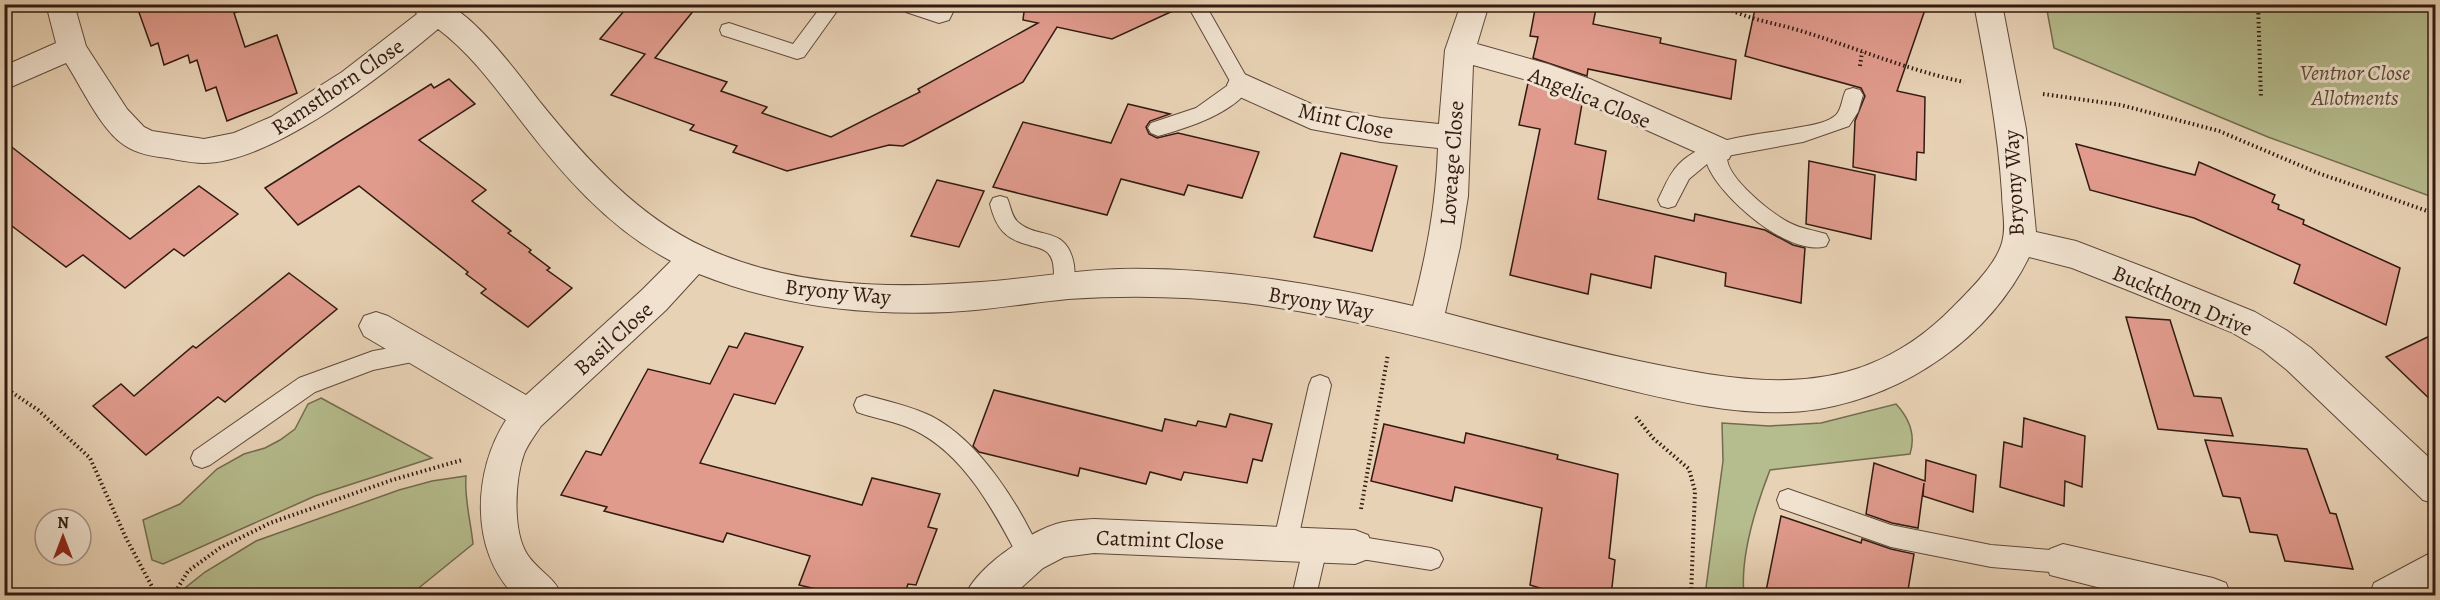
<svg xmlns="http://www.w3.org/2000/svg" width="2440" height="600" viewBox="0 0 2440 600" font-family="Alegreya,serif">
	<style>
		.green { fill: #b5bc8d; stroke: #746b4f; stroke-width: 1.5 }
		.building { fill: #e19b8d; stroke: #321a11; stroke-width: 1.5 }
		.lines { fill: none; stroke-linecap: round; stroke-linejoin: round }
		.lane-casing { stroke: #60483a; stroke-width: 2 }
		.street-casing { stroke: #60483a; stroke-width: 2 }
		.path { stroke: #321a11; stroke-width: 4; stroke-dasharray: 1.5 3; stroke-linecap: butt }
		.lane { fill: #f0e2cf; fill-rule: evenodd }
		.street { fill: #f0e2cf; fill-rule: evenodd }
		.labels { text-anchor: middle; stroke-width: 6; stroke-linejoin: round; paint-order: stroke }
		.park-label { font-size: 22px; font-style: italic; fill: #594b36; stroke: #f0e2cf }
		.street-label { font-size: 22px; fill: #321a11; stroke: #f0e2cf }
	</style>
	<rect width="100%" height="100%" fill="#e8d2b5"/>
	<filter id="stains"><feTurbulence type="fractalNoise" baseFrequency=".00333" numOctaves="4"/><feColorMatrix values="0 0 0 0 .2 0 0 0 0 .09 0 0 0 0 .02 0 0 0 .5 -.17"/></filter>
	<radialGradient id="worn" r=".72"><stop offset=".6" stop-color="#630" stop-opacity="0"/><stop offset="1" stop-color="#630" stop-opacity=".3"/></radialGradient>
	<g class="green">
		<polygon points="2046,5 2435,5 2435,198 2268,137 2054,48"/>
		<polygon points="321,398 432,458 315,496 163,564 152,560 143,520 180,504 217,469 244,454 265,448 280,440 295,429 308,404"/>
		<path d="M1896 404C1909 418 1916 435 1910 454L1770 470C1756 506 1740 557 1744 595H1705L1723 461 1722 423 1769 426 1821 423Z"/>
		<path d="M466 476C464 499 471 522 473 544L410 595H179L180 592 205 572 256 541 399 490 432 481Z"/>
	</g>
	<g class="building">
		<polygon points="136,4 251,4 252,7 234,13 245,47 277,35 297,93 227,121 216,87 206,91 197,60 190,63 188,55 164,65 158,43 151,46"/>
		<polygon points="630,4 699,4 655,58 727,82 721,91 767,107 762,113 831,137 920,92 918,89 1038,23 1023,20 1025,4 1188,4 1112,39 1057,27 1023,82 917,139 903,146 889,145 787,171 733,152 737,146 690,130 694,125 611,95 645,54 600,39"/>
		<polygon points="1536,4 1597,4 1593,24 1661,38 1660,43 1736,60 1731,99 1588,69 1587,76 1533,58 1538,37 1530,36"/>
		<polygon points="1756,4 1927,4 1897,91 1925,97 1924,153 1917,152 1916,180 1853,167 1855,121 1865,96 1861,88 1745,56"/>
		<polygon points="449,79 475,104 419,140 486,190 472,201 511,231 508,233 531,250 529,252 550,268 547,270 572,288 528,327 481,293 486,289 466,274 468,272 359,186 298,225 265,188 431,84 434,88"/>
		<polygon points="1528,83 1582,104 1575,144 1606,151 1598,199 1694,221 1695,214 1765,230 1793,245 1805,248 1801,303 1725,286 1726,273 1655,256 1651,288 1591,274 1588,294 1510,275 1540,129 1519,125"/>
		<polygon points="1128,104 1170,114 1150,121 1146,127 1149,134 1157,138 1178,133 1259,152 1242,198 1188,185 1184,195 1121,179 1107,215 993,187 1023,122 1111,143"/>
		<polygon points="4,141 130,239 199,186 238,214 184,256 174,249 125,288 83,255 66,267 4,220"/>
		<polygon points="2076,144 2195,175 2199,162 2275,195 2272,202 2279,205 2278,209 2304,220 2303,224 2400,268 2386,325 2294,283 2300,265 2194,218 2090,190"/>
		<polygon points="1341,153 1397,166 1372,251 1314,237"/>
		<polygon points="1809,161 1875,175 1871,239 1806,224"/>
		<polygon points="937,180 984,191 959,247 911,236"/>
		<polygon points="289,273 337,309 225,402 218,397 146,455 93,406 121,384 134,396 193,346 196,348"/>
		<polygon points="2126,317 2170,320 2194,396 2221,398 2233,436 2158,429"/>
		<polygon points="745,333 803,347 775,404 734,394 700,463 862,505 872,478 940,494 928,527 937,529 916,585 908,584 904,596 845,596 799,585 810,556 727,533 723,542 604,511 607,507 561,495 586,451 601,455 648,369 710,384 729,346 737,348"/>
		<polygon points="2436,333 2436,405 2386,357"/>
		<polygon points="994,390 1162,431 1165,419 1196,426 1198,421 1226,427 1230,414 1272,424 1262,461 1253,459 1247,483 1184,472 1181,480 1150,472 1146,484 1080,468 1078,476 979,452 973,446"/>
		<polygon points="2024,418 2085,436 2082,487 2065,481 2064,506 2000,487 2004,442 2022,447"/>
		<polygon points="1384,424 1464,443 1466,433 1558,455 1557,459 1618,474 1609,558 1615,560 1611,596 1542,596 1543,589 1530,585 1542,508 1455,487 1452,501 1371,481"/>
		<polygon points="2205,440 2307,449 2330,513 2336,514 2353,569 2285,561 2277,535 2250,532 2240,498 2223,496"/>
		<polygon points="1926,460 1976,475 1973,512 1923,496 1924,483 1918,528 1892,523 1866,514 1874,463 1925,481"/>
		<polygon points="1781,516 1861,543 1862,539 1891,549 1914,554 1907,596 1765,596"/>
	</g>
	<g class="lines">
		<defs>
			<g id="lane">
				<polygon points="823,4 842,4 804,57 797,59 722,35 720,30 722,25 729,23 793,44"/>
				<path d="M1191 4H1205L1251 85C1236 113 1187 128 1158 136L1151 133 1148 128 1151 123 1196 108 1231 83 1189 8Z"/>
				<path d="M1853 88 1860 90 1863 95 1858 112 1849 126 1803 142 1727 156C1725 177 1772 214 1790 223 1801 229 1814 230 1826 234L1829 240 1826 246C1790 258 1719 197 1707 164L1689 179 1675 206 1668 208 1661 206 1658 200C1664 188 1669 174 1679 164 1706 136 1764 135 1801 127 1812 125 1827 123 1836 115 1842 109 1842 97 1846 90Z"/>
				<path d="M1000 196 1007 198C1011 206 1011 217 1019 223 1039 240 1067 225 1074 265 1075 274 1075 284 1071 292L1064 295 1057 292C1051 280 1058 262 1047 252 1042 248 1035 247 1029 245 1005 239 996 228 990 204L993 198Z"/>
				<polygon points="419,343 427,345 430,352 427,359 373,370 315,392 210,465 202,468 194,465 191,458 194,451 299,378 373,351"/>
				<polygon points="1320,375 1328,378 1331,385 1297,544 1293,552 1285,555 1277,552 1273,544 1309,385 1312,378"/>
				<path d="M865 395C887 401 910 406 931 416 980 441 1021 507 1042 556L1038 564 1030 567 1022 564C996 515 966 455 914 430 896 421 876 419 857 412L854 405 857 398Z"/>
				<polygon points="1788,489 1891,525 1991,545 2063,551 2071,554 2075,562 2071,570 2063,573 1991,567 1891,547 1780,508 1777,500 1780,492"/>
				<polygon points="1316,533 1324,536 1328,544 1316,596 1292,596 1304,544 1308,536"/>
				<polygon points="1355,536 1431,548 1439,551 1443,559 1439,567 1431,570 1355,558 1347,555 1343,547 1347,539"/>
			</g>
			<g id="street">
				<path d="M46 4H74L86 46 127 109 144 127 152 131 204 139 234 133 271 117 342 72 417 14 409 4C420 4 438 1 448 5 477 18 520 76 540 102 586 159 638 217 706 248 791 287 890 289 981 282 1028 279 1073 270 1120 269 1219 267 1317 284 1413 306 1427 252 1436 204 1438 148L1381 142 1311 129 1231 93 1227 85 1231 77 1242 73 1316 106 1381 118 1439 124 1445 50 1461 4H1489L1477 44 1548 64 1590 79 1729 141 1733 150 1729 159 1718 162 1568 95 1541 84 1473 65 1468 196 1460 247 1445 313C1509 330 1574 347 1639 361 1757 386 1860 402 1953 307 1969 291 2000 261 2003 238 2006 224 2002 208 2002 193 1998 130 1986 67 1974 4H2002L2026 129 2036 232 2076 241 2154 271 2255 312 2286 330 2311 348 2436 464V504L2423 500 2287 370 2262 350 2231 332 2130 291 2072 268 2029 257C1989 338 1907 394 1819 409 1739 422 1647 394 1569 375 1461 348 1355 317 1245 303 1186 296 1127 295 1068 299 1028 303 989 310 949 312 864 316 779 306 699 274L666 310 541 426C535 435 528 444 524 454 515 479 512 530 527 554 538 571 555 577 562 596H515C469 550 473 471 506 420L364 336 359 326 364 316 376 312 388 316 526 395 642 290 671 261C608 228 560 172 518 117 494 86 470 53 438 29 386 73 273 163 203 163 192 163 179 160 167 158 152 156 137 154 124 145 101 130 81 86 66 63L4 90V66L56 43Z"/>
				<polygon points="902,4 949,4 953,12 949,20 939,23 906,12"/>
				<path d="M1094 519 1355 530 1368 535 1373 547 1368 559 1355 564 1094 553 1064 557 1043 568 1012 596H965C976 568 1027 533 1056 524 1068 520 1082 520 1094 519Z"/>
				<polygon points="2063,544 2213,578 2226,583 2231,596 2132,596 2050,575 2045,562 2050,549"/>
				<polygon points="2436,550 2436,588 2423,596 2369,596 2374,583"/>
			</g>
		</defs>
		<use href="#lane" class="lane-casing"/>
		<use href="#street" class="street-casing"/>
		<g class="path">
			<path d="M1720 4C1744 19 1771 22 1798 30 1854 47 1907 70 1964 82"/>
			<polyline points="2258,4 2261,98"/>
			<polyline points="1860,66 1862,52"/>
			<polyline points="2043,94 2121,105 2219,131 2318,173 2436,214"/>
			<polyline points="4,387 38,410 90,458 126,538 157,596"/>
			<polyline points="1636,417 1653,438 1689,469 1695,491 1691,596"/>
			<polyline points="1361,509 1388,354"/>
			<polyline points="173,596 188,571 220,548 270,523 392,480 462,460"/>
		</g>
		<use href="#lane" class="lane"/>
		<use href="#street" class="street"/>
	</g>
	<g class="labels">
		<g class="park-label">
			<text x="2355" y="80">Ventnor Close<tspan x="2355" dy="25">Allotments</tspan></text>
		</g>
		<g class="street-label">
			<text transform="translate(337 86) rotate(-34)" y="8">Ramsthorn Close</text>
			<text transform="translate(1590 97) rotate(22)" y="8">Angelica Close</text>
			<text transform="translate(1346 120) rotate(13)" y="8">Mint Close</text>
			<text transform="translate(1451 163) rotate(-86)" y="8">Loveage Close</text>
			<text transform="translate(2013 183) rotate(-93)" y="8">Bryony Way</text>
			<text transform="translate(838 291) rotate(6)" y="8">Bryony Way</text>
			<text transform="translate(2183 300) rotate(23)" y="8">Buckthorn Drive</text>
			<text transform="translate(1321 302) rotate(10)" y="8">Bryony Way</text>
			<text transform="translate(613 338) rotate(-42)" y="8">Basil Close</text>
			<text transform="translate(1160 539) rotate(2)" y="8">Catmint Close</text>
		</g>
	</g>
	<rect width="2440" height="600" fill="none" stroke="#e8d2b5" stroke-width="24"/>
	<rect x="6" y="6" width="2428" height="588" fill="none" stroke="#321a11" stroke-width="3"/>
	<rect x="12" y="12" width="2416" height="576" fill="none" stroke="#321a11" stroke-width="1.5"/>
	<g transform="translate(63 537)"><circle r="28" fill="#f0e2cf" stroke="#a49283" stroke-width="1.5"/>
	<path d="M0-4.5L10 22L0 15L-10 22Z" fill="#8f2418"/>
	<text y="-9" font-size="16" font-weight="bold" text-anchor="middle" fill="#321a11">N</text>
	</g>
	<rect width="100%" height="100%" filter="url(#stains)"/>
	<rect width="100%" height="100%" fill="url(#worn)"/>
</svg>
